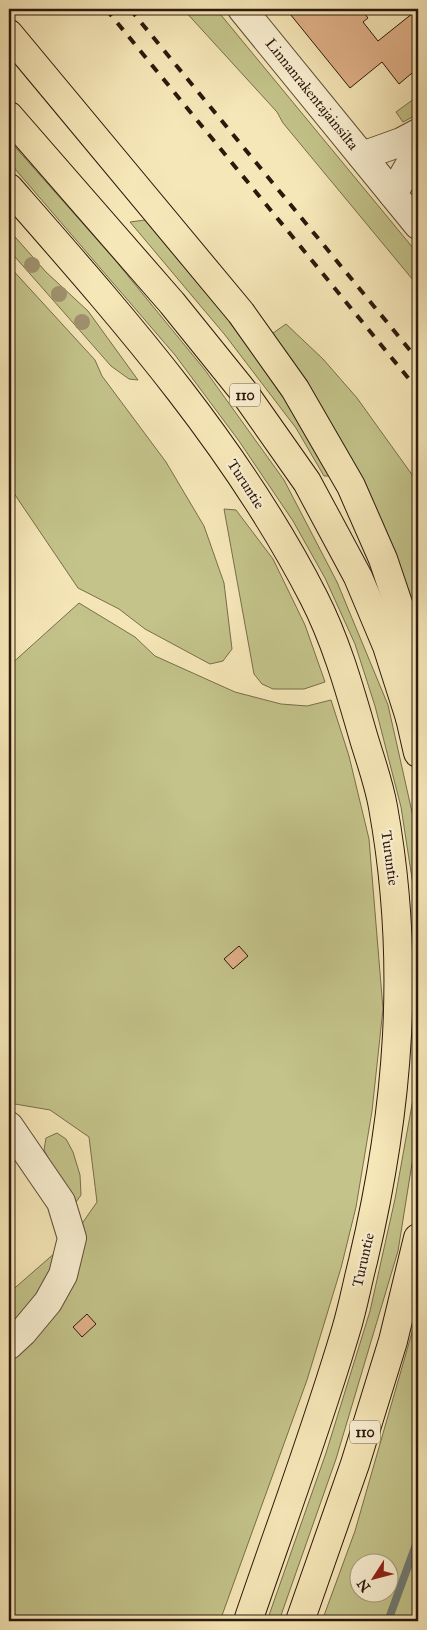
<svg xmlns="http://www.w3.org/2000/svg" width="427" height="1630" viewBox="0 0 427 1630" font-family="'IM FELL Great Primer',serif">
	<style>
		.green { fill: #c3c38a; stroke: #786e4b; fill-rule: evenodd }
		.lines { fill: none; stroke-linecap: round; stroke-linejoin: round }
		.stream { stroke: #727b74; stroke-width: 8 }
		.building { fill: #e0b088; stroke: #2c180c }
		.minor-casing { stroke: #5e4c37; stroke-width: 30 }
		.major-casing { stroke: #2c180c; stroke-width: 30 }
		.minor { stroke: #f9efd1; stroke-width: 28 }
		.major { stroke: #f6e7b8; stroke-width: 28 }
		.rail { stroke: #2c180c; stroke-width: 4; stroke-dasharray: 9 9; stroke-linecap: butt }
		.tree { fill: #a0916e }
		.labels { text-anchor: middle; stroke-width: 4.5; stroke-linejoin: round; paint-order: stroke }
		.shield { fill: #f9efd1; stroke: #6a5847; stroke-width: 1 }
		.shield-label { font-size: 14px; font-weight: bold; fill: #2c180c }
		.street-label { font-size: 15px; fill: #2c180c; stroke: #f9efd1 }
	</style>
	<rect width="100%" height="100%" fill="#f6e7b8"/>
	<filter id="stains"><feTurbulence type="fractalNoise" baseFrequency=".004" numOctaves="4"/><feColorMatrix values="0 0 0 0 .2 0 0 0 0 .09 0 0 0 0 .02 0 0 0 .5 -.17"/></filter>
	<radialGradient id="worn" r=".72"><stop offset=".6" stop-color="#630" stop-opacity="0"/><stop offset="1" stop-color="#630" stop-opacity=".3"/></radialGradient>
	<g class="green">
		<polygon points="183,9 216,9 418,254 418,286 283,123 277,112"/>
		<polygon points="418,96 418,114 403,122 396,112"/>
		<polygon points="9,140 115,260 205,370 284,480 337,582 388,705 412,812 418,851 418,1126 398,1251 336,1459 279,1621 267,1621 326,1453 370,1311 395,1199 413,1099 418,1016 415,898 401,807 375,706 355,644 325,578 293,521 239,441 175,355 9,162"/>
		<polygon points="145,220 161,229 253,345 332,471 329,476 324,476 296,428 225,335 130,222"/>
		<polygon points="9,230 46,272 88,311 138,380 129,379 111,366 9,250"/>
		<polygon points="9,266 95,360 102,376 166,462 204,526 224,583 232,649 223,661 210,664 145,629 119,609 78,588 9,486"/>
		<polygon points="286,324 323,359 357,398 418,483 418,621 266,338"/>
		<polygon points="224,509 236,510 273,559 305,625 325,682 304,689 273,689 262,684 254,674"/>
		<polygon points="79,603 135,637 155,656 235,692 281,704 307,706 331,700 349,756 369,839 383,1009 372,1111 356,1207 341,1268 307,1380 220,1621 9,1621 9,1293 72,1238 97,1202 89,1137 50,1110 9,1103 9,666"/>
		<polygon points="57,1133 66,1139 73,1152 80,1175 81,1195 76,1202 70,1201 44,1150 46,1138"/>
		<path d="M417 1315 418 1316V1621H322L355 1531ZM360 1562H390V1592H360Z"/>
	</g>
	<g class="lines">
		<polyline class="stream" points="388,1621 418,1539"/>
	</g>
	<g class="building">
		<polygon points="286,9 361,9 368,18 363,22 378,41 418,9 418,68 399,84 382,62 350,88"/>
		<polygon points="239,946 248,956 233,969 224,959"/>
		<polygon points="87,1314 96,1324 82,1337 73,1327"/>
	</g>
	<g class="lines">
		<defs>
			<g id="minor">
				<polyline points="242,9 418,225"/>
				<polyline points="362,156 401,142 418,133"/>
				<polyline points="393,194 418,150"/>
				<polyline points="9,1126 61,1202 72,1238 63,1275 48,1302 23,1332 9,1345"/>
			</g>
			<g id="major">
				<polyline points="9,34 241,313 295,389 351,486 383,559 407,630 410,718"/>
				<polyline points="9,116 172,303 243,391 307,482 358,577 387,646 410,718 418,753"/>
				<path d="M9 188C121 316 236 445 314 598 337 643 350 691 364 739 371 762 379 784 383 807 411 962 399 1109 363 1261 357 1284 353 1307 346 1330 317 1428 281 1524 248 1621"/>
				<polyline points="300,1621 355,1464 393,1341 418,1238"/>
			</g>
		</defs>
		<use href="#minor" class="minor-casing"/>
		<use href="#major" class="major-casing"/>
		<use href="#minor" class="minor"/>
		<use href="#major" class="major"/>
		<g class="rail">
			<polyline points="106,9 418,390"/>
			<polyline points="130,9 418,360"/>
		</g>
	</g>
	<g class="tree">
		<circle cx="32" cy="265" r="8"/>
		<circle cx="59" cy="294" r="8"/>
		<circle cx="82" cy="322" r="8"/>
	</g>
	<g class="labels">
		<g class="shield">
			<rect x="230" y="383.5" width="30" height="23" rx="4"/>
			<rect x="350" y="1420.5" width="30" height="23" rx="4"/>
		</g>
		<g class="shield-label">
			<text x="245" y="400">110</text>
			<text x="365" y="1437">110</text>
		</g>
		<g class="street-label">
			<text transform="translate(312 94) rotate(51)" y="5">Linnanrakentajainsilta</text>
			<text transform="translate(246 484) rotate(57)" y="5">Turuntie</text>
			<text transform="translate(390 858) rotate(82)" y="5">Turuntie</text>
			<text transform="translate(363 1260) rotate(-77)" y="5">Turuntie</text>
		</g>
	</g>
	<rect width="427" height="1630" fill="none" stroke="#f6e7b8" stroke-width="30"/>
	<rect x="10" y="10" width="407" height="1610" fill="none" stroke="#2c180c" stroke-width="2.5"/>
	<rect x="15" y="15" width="397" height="1600" fill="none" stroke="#2c180c"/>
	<g transform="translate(374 1578) rotate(234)"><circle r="24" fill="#f9efd1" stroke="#a79982"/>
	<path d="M0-4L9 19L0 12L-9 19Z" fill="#8f2418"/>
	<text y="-8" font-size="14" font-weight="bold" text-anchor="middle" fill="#2c180c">N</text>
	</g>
	<rect width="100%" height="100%" filter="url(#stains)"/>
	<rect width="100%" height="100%" fill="url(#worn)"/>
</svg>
